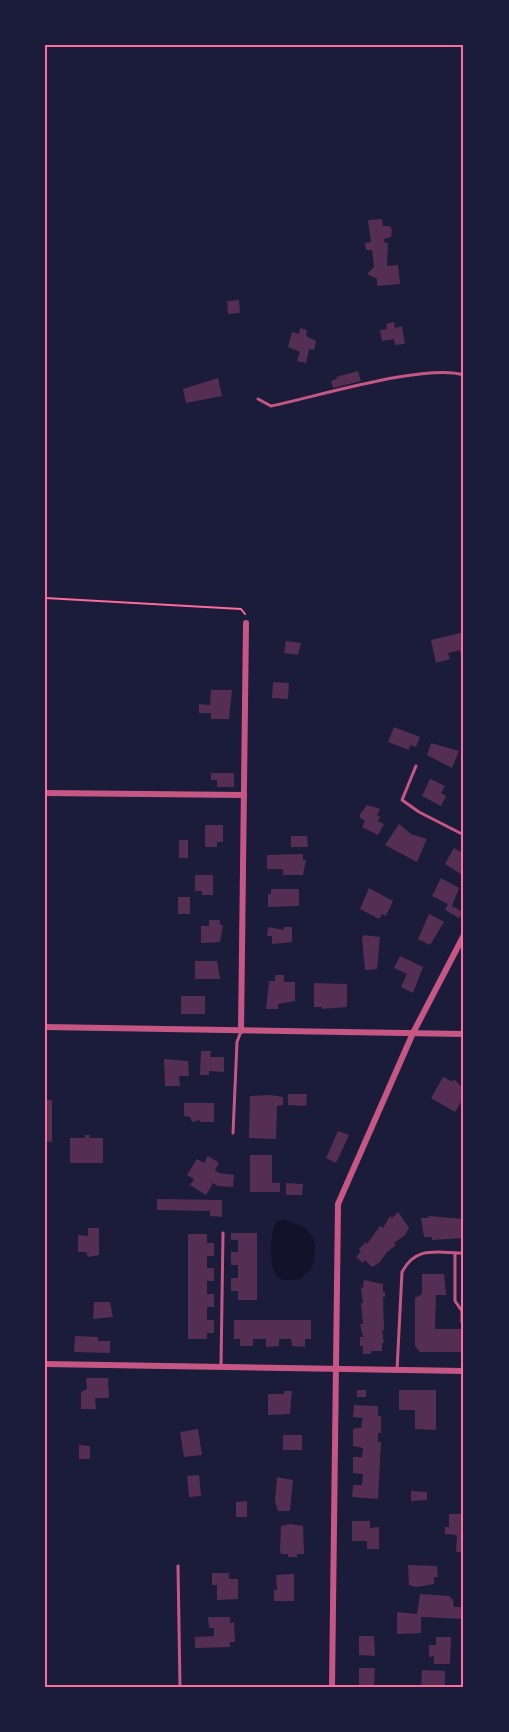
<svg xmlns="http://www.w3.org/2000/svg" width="509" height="1732" viewBox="0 0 509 1732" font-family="Arial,sans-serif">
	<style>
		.water { fill: #12122b }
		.building { fill: #542f53 }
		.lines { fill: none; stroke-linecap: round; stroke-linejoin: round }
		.path { stroke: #ff6b9d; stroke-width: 2 }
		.service { stroke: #c65784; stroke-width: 3 }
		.minor { stroke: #c65784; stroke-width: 6 }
		.neatline { fill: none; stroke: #ff6b9d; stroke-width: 2 }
	</style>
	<rect width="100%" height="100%" fill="#1b1b3a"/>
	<path class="water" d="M284 1220C314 1228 320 1238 312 1268L300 1279C292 1280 283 1282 277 1276 268 1266 270 1231 277 1221Z"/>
	<g class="building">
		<polygon points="382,219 383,226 390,226 392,230 391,237 384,239 385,243 388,243 387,266 398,265 400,284 377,286 377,279 367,274 374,267 372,250 366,250 365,243 371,242 368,220"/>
		<polygon points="239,300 240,313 228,314 227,301"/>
		<polygon points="394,322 395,328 402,326 405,344 395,345 394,339 382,341 380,330 387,329 386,324"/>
		<polygon points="300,328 307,330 306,336 316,341 314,350 309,349 306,363 297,361 300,352 288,347 292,332 299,334"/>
		<polygon points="358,371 361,381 333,388 331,381 337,379 336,377"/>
		<polygon points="218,378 222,396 186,403 183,389"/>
		<polygon points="464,632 464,656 461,657 460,650 448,653 450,659 436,663 431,640"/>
		<polygon points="286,641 301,643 298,655 284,653"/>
		<polygon points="273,682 289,683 288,699 272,698"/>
		<polygon points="211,690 232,690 229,719 211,719 211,713 199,713 199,704 210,705"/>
		<polygon points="394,727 420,737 416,747 410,745 409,750 388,742"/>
		<polygon points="431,743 459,751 452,768 427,755"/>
		<polygon points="211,773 234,773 234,787 217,787 217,780 211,780"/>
		<polygon points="430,779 445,786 441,793 446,796 441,806 422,796"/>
		<polygon points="367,805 380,809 377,815 380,817 378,821 384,824 378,835 362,827 365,821 360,818 360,814"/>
		<polygon points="399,824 411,834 427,839 417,862 385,845"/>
		<polygon points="205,825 223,825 223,842 217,842 217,847 205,847"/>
		<polygon points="291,836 307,836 308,847 291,847"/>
		<rect x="179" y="840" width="9" height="18"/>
		<polygon points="454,848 464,854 464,876 445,864"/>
		<polygon points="303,854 303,860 306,860 303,875 283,875 283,869 267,869 267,855"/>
		<polygon points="195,875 213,875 213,895 202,895 202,891 195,891"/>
		<polygon points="441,878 459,888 452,906 463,912 459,918 445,910 448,904 432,896"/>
		<polygon points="369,888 393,901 386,916 382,914 379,919 360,909"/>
		<polygon points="271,889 299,889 299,906 268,907 268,894 271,894"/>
		<rect x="178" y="897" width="12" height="17"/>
		<polygon points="429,914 444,922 430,945 418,939"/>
		<polygon points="209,920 220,920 220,925 223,925 220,942 201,943 201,926 209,926"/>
		<polygon points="268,927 284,930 284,927 292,927 292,942 272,944 272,936 267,936"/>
		<polygon points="364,935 380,937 377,969 365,970 362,938"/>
		<polygon points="400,956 423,967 413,993 401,987 407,974 394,968"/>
		<polygon points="195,961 217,961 220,979 195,979"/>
		<polygon points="275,975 284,975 284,982 295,982 295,1001 278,1004 278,1009 266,1009 269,981 275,981"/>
		<polygon points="314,983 347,984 347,1007 322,1009 322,1007 314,1007"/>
		<rect x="181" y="996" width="24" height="18"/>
		<polygon points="201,1051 211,1051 210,1057 224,1057 224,1072 209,1071 209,1075 200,1075"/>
		<polygon points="164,1059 188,1061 189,1076 179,1076 180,1086 165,1086"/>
		<polygon points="443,1077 451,1081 455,1080 464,1089 464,1097 455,1112 431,1098"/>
		<polygon points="288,1094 307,1094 306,1106 288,1105"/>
		<polygon points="270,1095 283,1097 283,1105 277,1106 276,1139 249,1138 250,1096"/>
		<polygon points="45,1100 52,1100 52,1142 45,1141"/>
		<polygon points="184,1103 214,1103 214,1122 200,1122 200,1120 192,1122 190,1117 184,1116"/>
		<polygon points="338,1131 349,1135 336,1163 326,1158"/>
		<polygon points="85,1135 90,1135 89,1138 103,1138 103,1163 70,1163 70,1138 85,1138"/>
		<polygon points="250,1155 272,1155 272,1183 280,1183 280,1192 250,1192"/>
		<polygon points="208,1156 219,1163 215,1170 219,1173 234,1175 233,1187 218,1186 213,1183 206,1195 190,1185 194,1179 187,1175 197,1159 204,1163"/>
		<polygon points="286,1183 303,1184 302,1195 286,1195"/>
		<polygon points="157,1199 222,1200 222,1217 210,1216 210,1211 157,1210"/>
		<polygon points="398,1212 409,1228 405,1235 394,1243 396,1245 387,1252 379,1263 372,1267 365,1260 363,1263 356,1257 361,1251 359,1249 366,1242 367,1244 380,1226 383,1228 390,1216 392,1218"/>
		<polygon points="429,1216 464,1219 464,1238 432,1240 432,1237 424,1237 421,1218 428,1218"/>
		<polygon points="88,1228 99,1228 99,1255 88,1257 86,1252 78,1252 78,1235 88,1236"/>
		<polygon points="231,1233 257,1233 257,1300 238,1300 238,1291 231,1291 231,1278 238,1278 238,1265 231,1265 231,1252 238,1252 238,1240 231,1240"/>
		<polygon points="188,1234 207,1234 207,1243 214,1243 214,1256 207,1256 207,1268 214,1268 214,1281 207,1281 207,1294 214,1294 214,1307 207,1307 207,1320 214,1320 214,1333 207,1333 207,1339 188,1339"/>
		<polygon points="422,1274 444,1274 446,1295 436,1295 435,1329 464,1329 464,1352 420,1352 415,1346 415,1298 422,1294"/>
		<polygon points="364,1280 383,1284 383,1292 385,1292 385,1297 383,1297 384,1330 382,1330 384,1343 382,1343 382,1351 371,1351 371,1354 363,1354 363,1346 360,1346 360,1337 363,1337 360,1324 363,1324 361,1303 363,1303 361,1288 363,1288"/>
		<polygon points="94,1302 110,1302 113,1317 93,1319"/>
		<polygon points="234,1320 311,1320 311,1339 305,1339 305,1347 292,1346 291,1339 279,1339 279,1346 266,1347 266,1339 253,1339 253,1346 240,1346 240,1339 234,1339"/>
		<polygon points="75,1336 98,1337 98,1341 110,1341 110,1353 74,1352"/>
		<polygon points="86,1378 108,1378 109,1398 95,1398 96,1409 81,1409 81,1392 87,1389"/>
		<rect x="357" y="1390" width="9" height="7"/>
		<polygon points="399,1390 436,1390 436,1430 415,1429 415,1410 399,1410"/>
		<polygon points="284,1391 292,1391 290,1414 268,1415 268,1394 284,1394"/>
		<polygon points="354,1405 378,1406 378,1416 381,1416 381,1433 378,1433 378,1442 381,1442 378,1499 352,1497 353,1485 362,1485 363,1474 353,1473 353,1457 362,1457 363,1448 353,1446 353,1429 363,1427 361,1425 363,1418 353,1417"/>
		<polygon points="198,1429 202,1455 184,1457 180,1432"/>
		<rect x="283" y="1435" width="19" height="15"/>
		<polygon points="79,1445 90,1446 90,1459 79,1459"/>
		<polygon points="199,1475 201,1496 189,1497 187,1476"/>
		<polygon points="277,1477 293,1480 290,1511 278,1511 275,1501"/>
		<polygon points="411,1491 427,1492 427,1500 411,1501"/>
		<polygon points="247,1501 247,1517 236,1517 236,1502"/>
		<polygon points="449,1514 464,1514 464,1552 456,1552 457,1535 445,1534 445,1527 449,1527"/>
		<polygon points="352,1521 370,1521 370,1528 379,1527 379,1549 367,1549 367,1541 352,1541"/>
		<polygon points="290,1524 303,1526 304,1554 297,1554 297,1557 288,1557 288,1554 281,1554 280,1551 281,1526"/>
		<polygon points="408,1565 437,1566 438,1577 434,1577 434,1584 416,1587 409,1585"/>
		<polygon points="212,1573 229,1573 229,1579 238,1579 238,1599 217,1600 217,1585 212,1585"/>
		<polygon points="294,1574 294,1601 274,1601 274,1590 277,1590 276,1575"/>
		<polygon points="420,1594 449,1596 453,1600 454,1607 464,1607 464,1619 421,1617 421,1633 397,1634 397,1612 417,1614"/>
		<polygon points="208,1617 230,1617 230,1623 234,1622 235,1642 230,1642 230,1647 195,1648 195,1637 214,1636 214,1628 209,1628"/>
		<polygon points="359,1636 374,1636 375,1656 359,1655"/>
		<polygon points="436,1637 451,1637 450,1664 434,1664 434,1656 429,1657 429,1645 436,1645"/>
		<polygon points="359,1668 375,1668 374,1687 359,1687"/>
		<polygon points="422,1670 445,1671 445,1687 421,1687"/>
	</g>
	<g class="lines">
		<polyline class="path" points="45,598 241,609 245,614"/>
		<g class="service">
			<path d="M258 399 271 406C316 397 425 363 464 375"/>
			<polyline points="416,766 402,800 419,812 464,835"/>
			<polyline points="233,1133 237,1042 241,1031"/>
			<polyline points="455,1253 455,1301 462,1311 462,1322"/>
			<polyline points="221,1366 223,1233"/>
			<path d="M397 1370 402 1272C416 1245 437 1253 464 1253"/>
			<polyline points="178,1566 180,1687"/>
		</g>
		<g class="minor">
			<polyline points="45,793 244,795"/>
			<polyline points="45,1027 464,1034"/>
			<polyline points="241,1031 246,623"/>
			<polyline points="45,1364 464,1371"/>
			<polyline points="332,1687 338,1204 413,1033 464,935"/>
		</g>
	</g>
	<rect width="509" height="1732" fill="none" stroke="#1b1b3a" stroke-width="93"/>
	<rect x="46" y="46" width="416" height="1640" class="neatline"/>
</svg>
